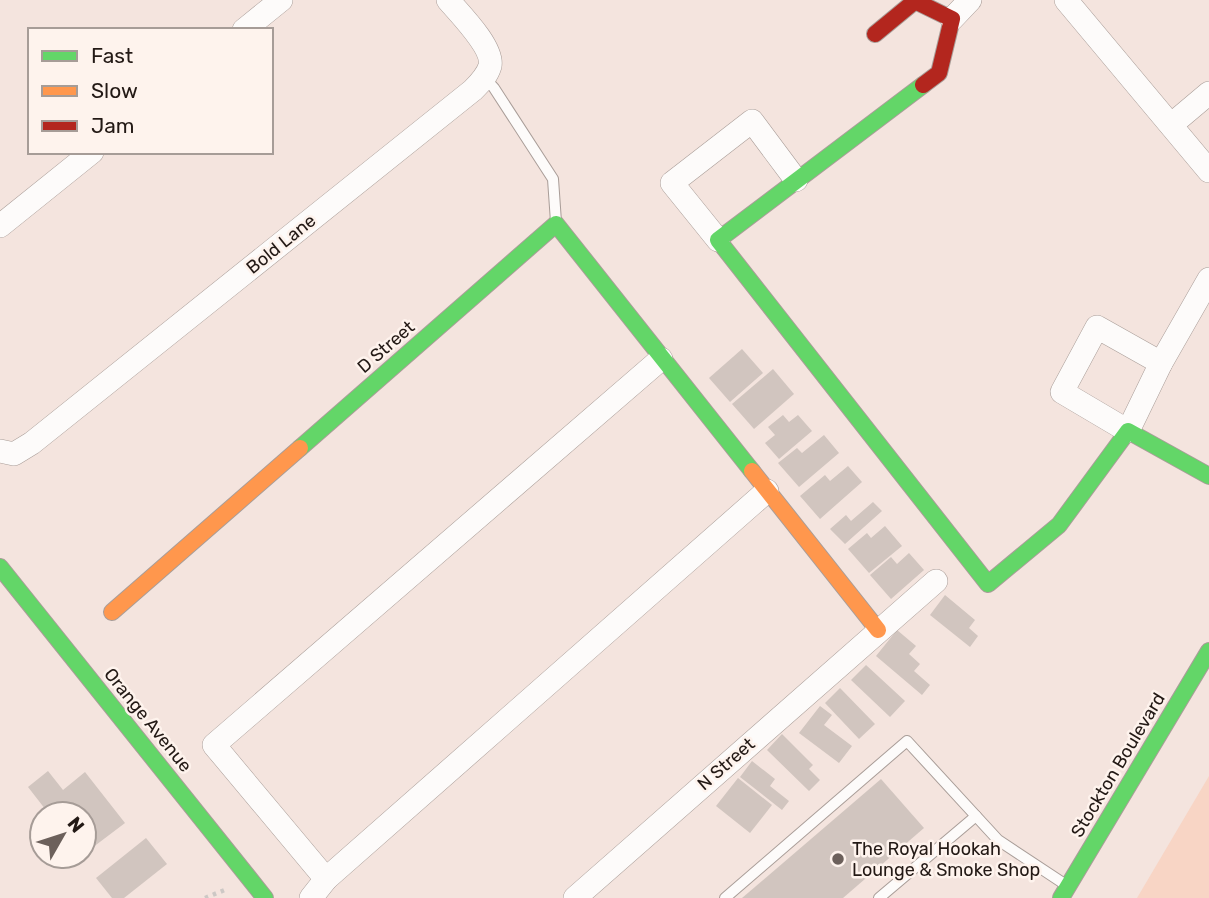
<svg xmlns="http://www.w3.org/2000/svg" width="1209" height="898" viewBox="0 0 1209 898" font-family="Rubik,sans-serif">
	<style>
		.green { fill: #f8d5c5 }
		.building { fill: #d1c5bf }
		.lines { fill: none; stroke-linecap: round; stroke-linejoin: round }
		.lane-casing { stroke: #a99d98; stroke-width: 12 }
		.street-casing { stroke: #a99d98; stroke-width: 24 }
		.fast-casing { stroke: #a99d98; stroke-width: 18 }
		.slow-casing { stroke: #a99d98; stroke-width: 18 }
		.jam-casing { stroke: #a99d98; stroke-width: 18 }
		.path { stroke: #cdc8c5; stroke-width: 4.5; stroke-dasharray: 3.5 5; stroke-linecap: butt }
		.lane { stroke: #fdfbfa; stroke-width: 10 }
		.street { stroke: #fdfbfa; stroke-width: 23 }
		.fast { stroke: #63d668; stroke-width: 16 }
		.slow { stroke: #ff974d; stroke-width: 16 }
		.jam { stroke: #b3261e; stroke-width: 16 }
		.poi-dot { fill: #6c605b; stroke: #fef3ed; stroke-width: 2.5 }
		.labels { text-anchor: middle; stroke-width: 5; stroke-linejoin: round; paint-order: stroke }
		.street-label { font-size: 18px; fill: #231915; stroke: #fef3ed }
		.poi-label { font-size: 18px; fill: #231915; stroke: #fef3ed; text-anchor: start }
	</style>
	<rect width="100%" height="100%" fill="#f4e4de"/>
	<polygon class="green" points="1209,776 1209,898 1137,898"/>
	<g class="building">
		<polygon points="742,349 763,373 730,402 709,378"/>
		<polygon points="773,369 794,394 754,429 732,404"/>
		<polygon points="783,415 789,422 798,415 812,431 779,459 765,443 775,435 768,427"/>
		<polygon points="824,435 839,453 799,487 778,463 797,448 802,453"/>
		<polygon points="848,466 862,482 820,519 800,496 825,475 830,481"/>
		<polygon points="873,502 882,511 845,544 830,529 846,515 851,521"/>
		<polygon points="885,526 902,546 869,573 848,549 867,533 871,538"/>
		<polygon points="909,553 924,570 891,599 870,575 891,557 897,564"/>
		<polygon points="945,595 975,620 969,628 978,636 970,647 930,615"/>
		<polygon points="897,630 916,646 909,654 920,664 914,671 930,685 922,695 876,656"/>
		<polygon points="866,665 905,701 890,717 851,680"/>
		<polygon points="840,688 875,724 859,739 825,703"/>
		<polygon points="820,706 832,715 824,725 852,746 839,763 799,733"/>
		<polygon points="782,734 813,765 809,769 820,780 809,791 767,750"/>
		<polygon points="752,761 775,779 770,786 789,801 782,810 740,777"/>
		<polygon points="48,771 63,790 85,772 125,823 84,854 84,814 49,814 28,787"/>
		<polygon points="738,778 772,805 750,833 716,806"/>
		<polygon points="881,779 924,828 843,898 742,898"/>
		<polygon points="146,838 167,864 124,898 112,898 96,878"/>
	</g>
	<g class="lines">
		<defs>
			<g id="lane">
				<polyline points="485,78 494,88 553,179 556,222"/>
				<polyline points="725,898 907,741 998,840 1066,885"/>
				<polyline points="879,898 976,816"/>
			</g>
			<g id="street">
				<polyline points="1066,0 1209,171"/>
				<polyline points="952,19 970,0"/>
				<polyline points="244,30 281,0"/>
				<polyline points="1171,125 1209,93"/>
				<polyline points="0,226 92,152"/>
				<polyline points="718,240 672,183 752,121 796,180"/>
				<polygon points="1097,327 1161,363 1128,431 1062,392"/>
				<polyline points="1161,363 1209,279"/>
				<path d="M0 451 14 454 32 443 473 90C480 83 487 76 490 66 494 48 460 14 448 0"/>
				<polyline points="326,879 214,745 661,359"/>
				<polyline points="311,898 326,879 767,491"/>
				<polyline points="575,898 936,581"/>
			</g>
			<g id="fast">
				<polyline points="923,85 718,240 988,584 1059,525 1128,431 1209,476"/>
				<polyline points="300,448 556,224 752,471"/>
				<polyline points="0,567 265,898"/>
				<polyline points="1061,898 1209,651"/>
			</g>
			<g id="slow">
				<polyline points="752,471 878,630"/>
				<polyline points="112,612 300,448"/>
			</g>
			<polyline id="jam" points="875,34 915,1 952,19 939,73 923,85"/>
		</defs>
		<use href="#lane" class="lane-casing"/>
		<use href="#street" class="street-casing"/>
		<use href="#fast" class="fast-casing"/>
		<use href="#slow" class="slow-casing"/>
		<use href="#jam" class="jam-casing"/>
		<polyline class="path" points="205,898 227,889"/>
		<use href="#lane" class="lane"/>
		<use href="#street" class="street"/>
		<use href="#fast" class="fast"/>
		<use href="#slow" class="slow"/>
		<use href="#jam" class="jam"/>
	</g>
	<circle class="poi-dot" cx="838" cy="859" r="7"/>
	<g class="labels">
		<g class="street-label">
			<text transform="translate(281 244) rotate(-39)" y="6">Bold Lane</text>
			<text transform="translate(386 347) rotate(-41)" y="6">D Street</text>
			<text transform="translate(148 720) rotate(51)" y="6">Orange Avenue</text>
			<text transform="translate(726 764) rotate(-41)" y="6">N Street</text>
			<text transform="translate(1118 765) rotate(-59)" y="6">Stockton Boulevard</text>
		</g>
		<g class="poi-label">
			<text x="852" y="855">The Royal Hookah<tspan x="852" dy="21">Lounge &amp; Smoke Shop</tspan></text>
		</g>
	</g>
	<rect x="28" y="28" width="245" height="126" fill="#fef3ed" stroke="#a69c97" stroke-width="2"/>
	<rect x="42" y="51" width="35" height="10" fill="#63d668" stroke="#a69c97" stroke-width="2"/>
	<text x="91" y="63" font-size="21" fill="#231915">Fast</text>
	<rect x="42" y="86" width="35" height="10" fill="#ff974d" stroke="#a69c97" stroke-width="2"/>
	<text x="91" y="98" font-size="21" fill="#231915">Slow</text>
	<rect x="42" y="121" width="35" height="10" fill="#b3261e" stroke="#a69c97" stroke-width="2"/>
	<text x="91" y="133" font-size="21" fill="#231915">Jam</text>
	<g transform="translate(63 835) rotate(51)"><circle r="33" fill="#fef3ed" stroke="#a69c97" stroke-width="2"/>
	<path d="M0-5L12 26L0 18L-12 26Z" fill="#6c605b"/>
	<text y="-10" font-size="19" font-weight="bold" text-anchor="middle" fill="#231915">N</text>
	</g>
</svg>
